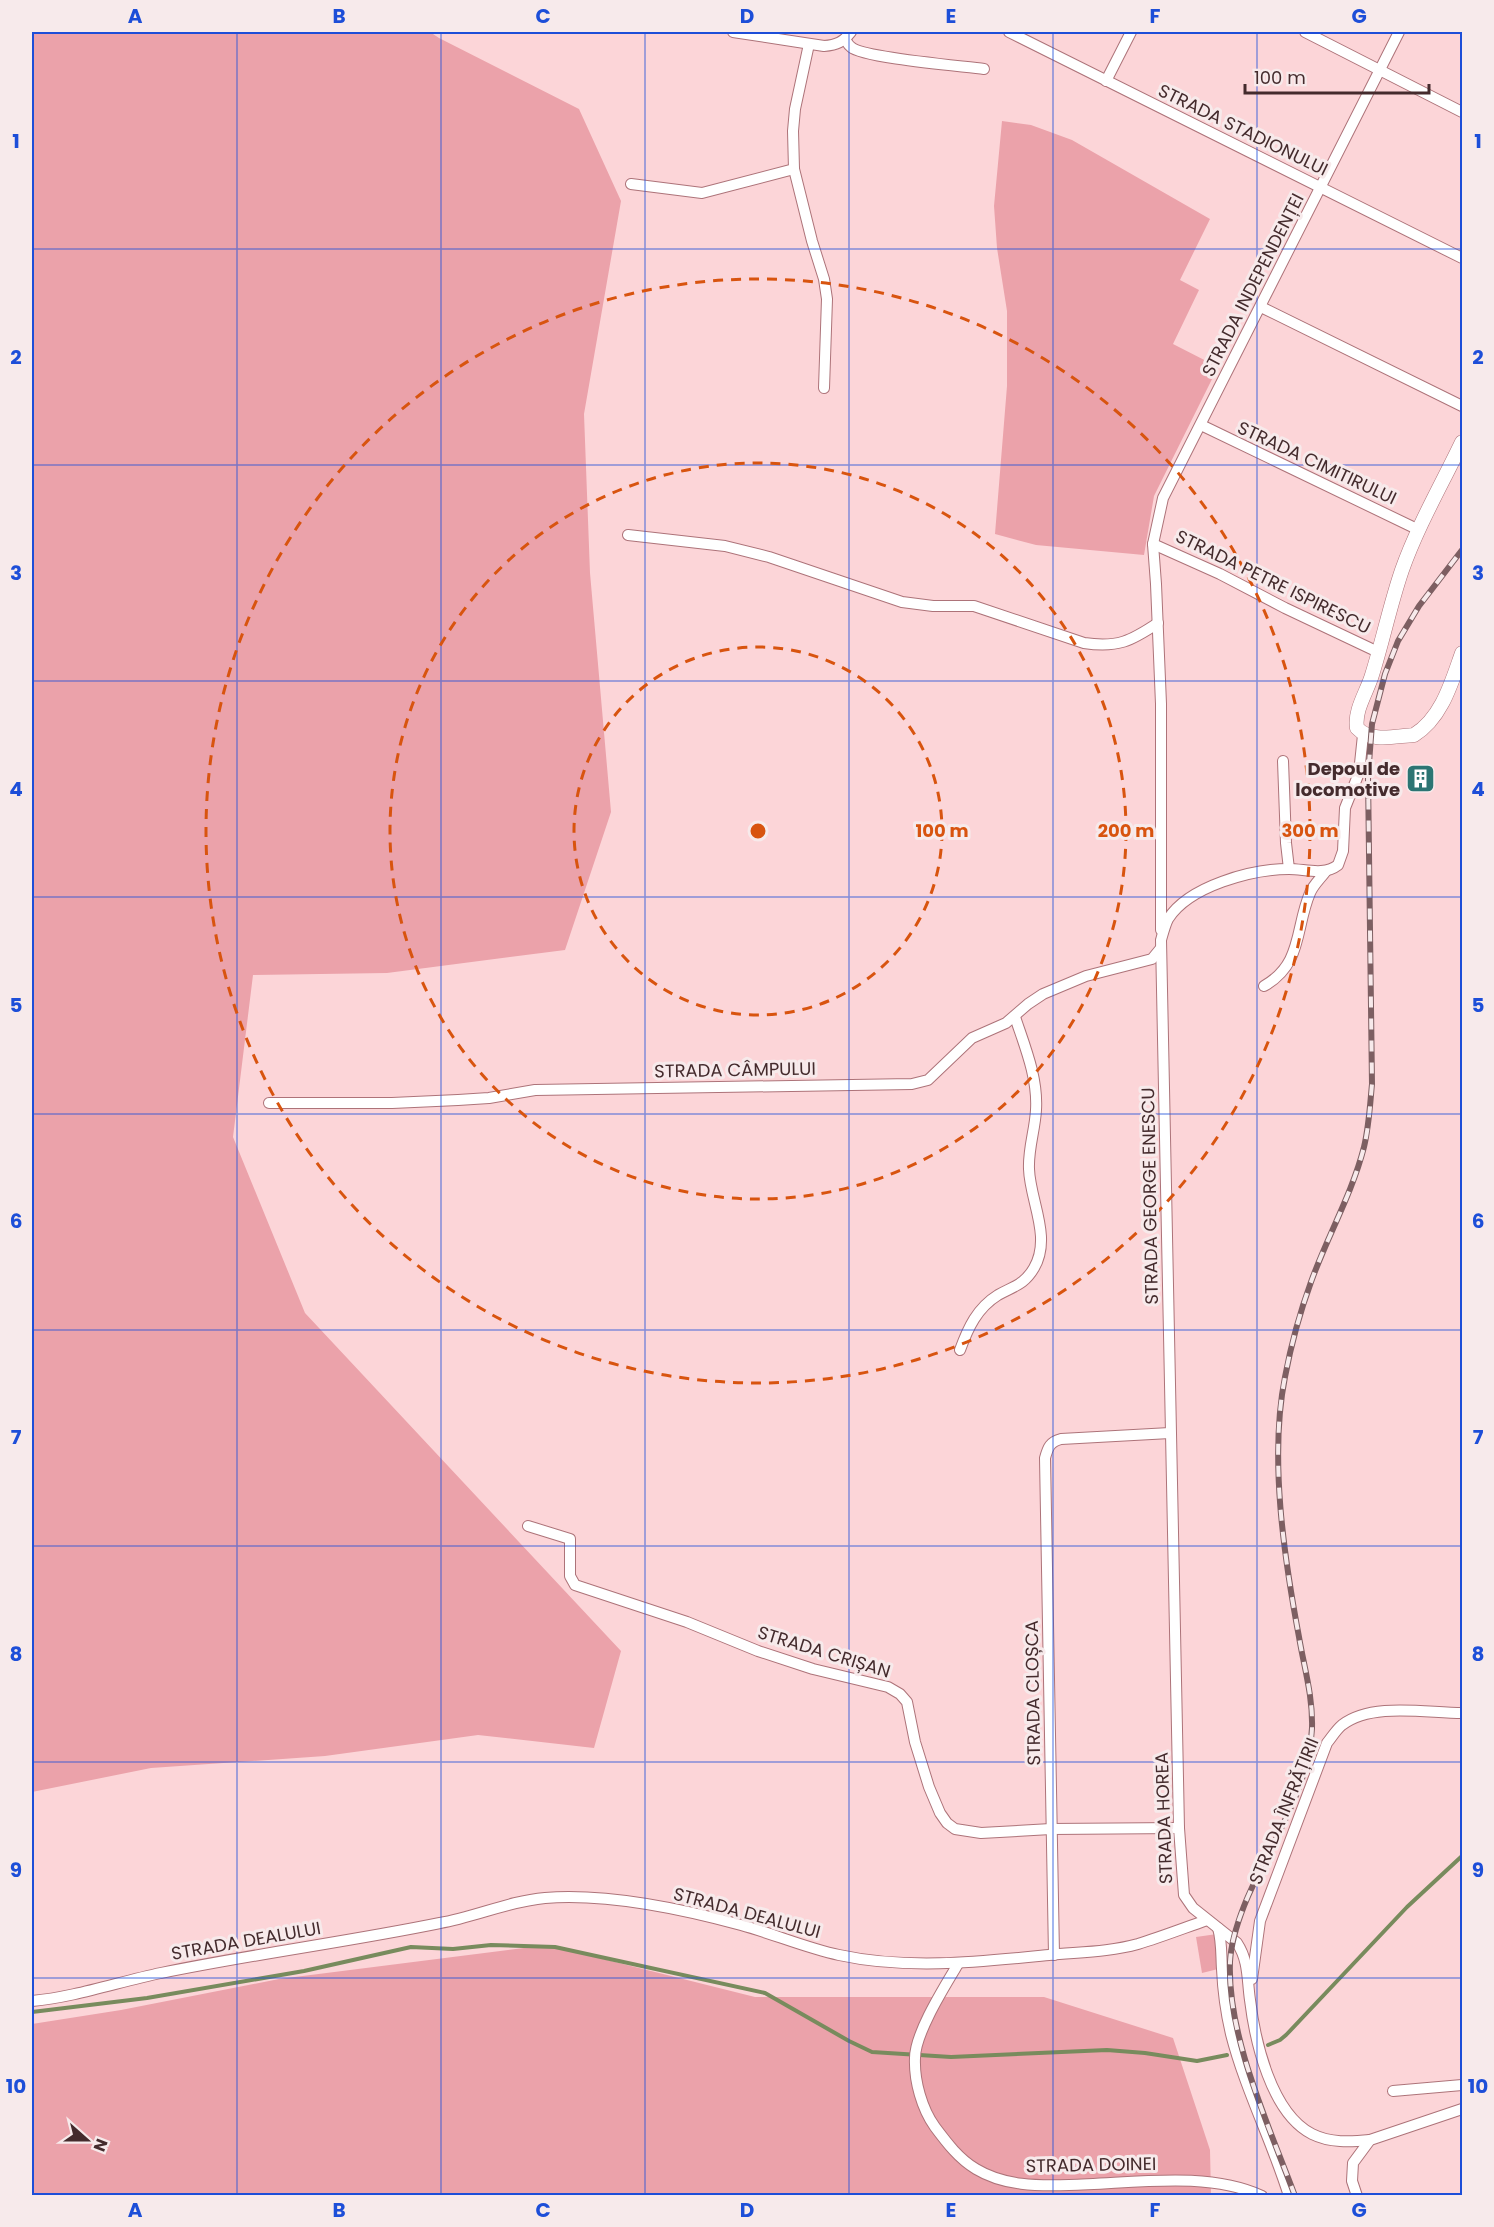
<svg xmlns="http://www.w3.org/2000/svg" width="1494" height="2227" viewBox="0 0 1494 2227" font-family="Poppins,sans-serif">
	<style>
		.green { fill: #eba2aa }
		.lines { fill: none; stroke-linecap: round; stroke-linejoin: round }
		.stream { stroke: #788b5d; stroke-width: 4 }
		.minor-casing { stroke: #ad7379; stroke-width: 12 }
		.secondary-casing { stroke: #ad7379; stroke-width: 15 }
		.minor { stroke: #fff; stroke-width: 10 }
		.secondary { stroke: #fff; stroke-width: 14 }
		.rail-casing { stroke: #7d5f62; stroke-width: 6 }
		.rail { stroke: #f7eaeb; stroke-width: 4; stroke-dasharray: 11; stroke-linecap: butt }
		.grid { fill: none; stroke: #1d4ed8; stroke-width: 1.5; stroke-opacity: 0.55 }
		.ring { fill: none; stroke: #d8540f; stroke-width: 3; stroke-dasharray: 10 8 }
		.labels { text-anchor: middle; stroke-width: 6; stroke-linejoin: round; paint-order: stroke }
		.street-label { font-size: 18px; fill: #442b2d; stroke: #f7eaeb }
		.poi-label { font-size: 18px; font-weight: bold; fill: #442b2d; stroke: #f7eaeb; text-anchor: end }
		.centre { fill: #d8540f; stroke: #f7eaeb; stroke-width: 3 }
		.ring-label { font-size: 18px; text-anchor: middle; font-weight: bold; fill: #d8540f; stroke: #f7eaeb; stroke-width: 6; stroke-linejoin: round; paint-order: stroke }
		.neatline { fill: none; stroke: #1d4ed8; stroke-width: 2 }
		.grid-label { font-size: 20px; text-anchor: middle; font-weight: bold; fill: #1d4ed8 }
	</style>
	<rect width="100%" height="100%" fill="#fcd5d8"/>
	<g class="green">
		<polygon points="32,32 430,32 439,38 579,109 621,201 584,414 590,573 611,812 565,950 387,973 253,975 233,1137 305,1313 621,1651 594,1748 478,1735 325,1756 151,1768 32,1792"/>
		<polygon points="1002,121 1031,125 1072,140 1210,219 1180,280 1199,290 1173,344 1218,367 1154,496 1144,555 1036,545 995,534 1007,386 1007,311 997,248 994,206"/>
		<polygon points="1217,1934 1218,1969 1202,1973 1196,1937"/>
		<polygon points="547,1945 755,1997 1044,1997 1173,2038 1210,2150 1211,2195 32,2196 32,2024 121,2010 279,1979"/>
	</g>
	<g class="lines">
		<g class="stream">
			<polyline points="32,2012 147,1998 304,1971 411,1947 453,1949 491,1945 555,1947 765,1993 849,2041 872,2052 951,2057 1107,2050 1145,2053 1197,2061 1227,2055"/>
			<polyline points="1268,2045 1280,2040 1286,2035 1407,1907 1462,1856"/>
		</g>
		<defs>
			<g id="minor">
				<path d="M733 32 824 46C837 45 843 42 851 32"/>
				<polyline points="1009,32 1462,258"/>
				<polyline points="1305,32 1462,112"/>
				<path d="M845 39C847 42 848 45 851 47 863 58 962 66 984 69"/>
				<polyline points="809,44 795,109 793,131 794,169 812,241 824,279 827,299 824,388"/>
				<polyline points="1106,81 1131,32"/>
				<polyline points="631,184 702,193 794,169"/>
				<polyline points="1261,307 1462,406"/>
				<polyline points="1201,425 1419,530"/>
				<path d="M628 535 725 546 769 557 902 602 933 606H974L1084 643C1118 648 1131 641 1158 623"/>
				<polyline points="1153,544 1220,574 1285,608 1378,652"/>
				<path d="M1363 735 1359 773 1345 808 1343 851 1338 865C1324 876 1305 869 1289 869 1252 869 1189 886 1168 919 1165 925 1163 933 1161 940L1179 1828 1184 1895 1193 1908 1237 1943C1249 1961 1247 1980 1250 2000 1255 2041 1271 2113 1312 2134 1330 2143 1350 2142 1370 2140"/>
				<polyline points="1283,761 1286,843 1289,869"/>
				<polyline points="1161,930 1161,704 1156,584 1153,544 1163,498 1399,32"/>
				<path d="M1264 986C1303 964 1295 928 1310 893 1313 885 1321 878 1326 871"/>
				<polyline points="269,1103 392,1103 458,1100 489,1098 535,1090 912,1084 928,1080 972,1038 1006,1023 1028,1004 1043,994 1086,976 1152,959 1161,948"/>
				<path d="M960 1350C968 1328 977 1308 998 1295 1014 1286 1024 1285 1034 1268 1052 1237 1030 1201 1029 1169 1028 1149 1035 1130 1036 1110 1038 1078 1025 1047 1015 1017"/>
				<polyline points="528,1526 570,1539 570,1576 575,1585 687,1622 758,1651 813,1669 888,1687 900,1694 907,1702 915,1742 929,1787 940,1813 947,1823 955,1829 981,1833 1051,1829 1179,1828"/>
				<path d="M1218 1928C1222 1942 1221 1955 1222 1969 1223 1991 1226 2013 1231 2034 1245 2089 1272 2141 1289 2196"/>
				<path d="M1054 1955 1045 1458C1048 1447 1050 1442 1061 1439L1170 1433"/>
				<path d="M958 1964C945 1986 915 2033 915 2058 914 2081 922 2109 935 2127 947 2143 959 2159 976 2169 1004 2186 1038 2186 1069 2185 1130 2184 1206 2170 1262 2196"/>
				<path d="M1252 1979 1260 1921 1327 1743C1332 1737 1336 1730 1342 1725 1372 1702 1426 1713 1462 1713"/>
				<path d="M32 2001C75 1997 118 1982 161 1973 253 1954 347 1942 440 1923 475 1917 509 1901 545 1898 607 1893 682 1909 741 1925 774 1934 806 1948 839 1955 908 1970 979 1962 1049 1955 1079 1952 1109 1952 1138 1944 1161 1937 1184 1928 1207 1920"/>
				<polyline points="1393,2091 1462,2085"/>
				<polyline points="1357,2196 1352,2181 1353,2163 1370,2140 1462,2109"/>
			</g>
			<path id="secondary" d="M1462 442C1442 484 1418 525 1402 570 1390 605 1383 640 1372 675 1367 692 1354 710 1357 728 1371 743 1395 736 1414 735 1442 718 1452 681 1462 653"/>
		</defs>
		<use href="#minor" class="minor-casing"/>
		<use href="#secondary" class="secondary-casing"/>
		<use href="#minor" class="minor"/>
		<use href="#secondary" class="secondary"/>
		<defs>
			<path id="rail" d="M1295 2196C1269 2126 1227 2036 1230 1962 1231 1942 1237 1924 1244 1906 1267 1848 1309 1792 1312 1728 1313 1696 1304 1667 1299 1637 1284 1557 1269 1457 1285 1377 1291 1345 1300 1312 1311 1282 1327 1237 1352 1194 1364 1147 1369 1126 1370 1105 1372 1084L1368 776 1372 724 1385 674 1398 641 1419 606 1462 550"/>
		</defs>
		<use href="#rail" class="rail-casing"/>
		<use href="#rail" class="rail"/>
	</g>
	<path class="grid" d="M237 32V2196M441 32V2196M645 32V2196M849 32V2196M1053 32V2196M1257 32V2196M32 249H1462M32 465H1462M32 681H1462M32 897H1462M32 1114H1462M32 1330H1462M32 1546H1462M32 1762H1462M32 1978H1462"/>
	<g class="ring">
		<circle cx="758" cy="831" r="184"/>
		<circle cx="758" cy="831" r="368"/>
		<circle cx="758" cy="831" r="552"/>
	</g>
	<defs>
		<symbol id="building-square" viewBox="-11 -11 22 22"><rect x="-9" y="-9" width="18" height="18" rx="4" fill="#2c7573" stroke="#f7eaeb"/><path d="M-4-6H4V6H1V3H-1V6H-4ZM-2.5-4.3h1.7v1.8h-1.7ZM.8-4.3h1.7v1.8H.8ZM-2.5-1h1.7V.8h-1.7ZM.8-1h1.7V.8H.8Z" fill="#fff"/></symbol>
	</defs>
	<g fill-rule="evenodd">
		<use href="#building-square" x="1404" y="762" width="33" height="33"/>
	</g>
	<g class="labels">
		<g class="street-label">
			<text transform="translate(1243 130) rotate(26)" y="6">STRADA STADIONULUI</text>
			<text transform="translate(1253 285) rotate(-63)" y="6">STRADA INDEPENDENȚEI</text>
			<text transform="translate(1317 463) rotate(25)" y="6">STRADA CIMITIRULUI</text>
			<text transform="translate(1273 582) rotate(26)" y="6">STRADA PETRE ISPIRESCU</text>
			<text transform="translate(735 1070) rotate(-1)" y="6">STRADA CÂMPULUI</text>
			<text transform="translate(1150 1196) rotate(-91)" y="6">STRADA GEORGE ENESCU</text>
			<text transform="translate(824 1652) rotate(17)" y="6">STRADA CRIȘAN</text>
			<text transform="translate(1033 1693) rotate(-91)" y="6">STRADA CLOȘCA</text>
			<text transform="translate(1284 1811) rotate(-68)" y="6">STRADA ÎNFRĂȚIRII</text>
			<text transform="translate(1164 1818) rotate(-92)" y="6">STRADA HOREA</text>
			<text transform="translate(747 1913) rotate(15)" y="6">STRADA DEALULUI</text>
			<text transform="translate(246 1941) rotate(-10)" y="6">STRADA DEALULUI</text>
			<text transform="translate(1091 2165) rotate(-1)" y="6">STRADA DOINEI</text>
		</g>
		<g class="poi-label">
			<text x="1400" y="775">Depoul de<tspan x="1400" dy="21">locomotive</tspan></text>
		</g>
	</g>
	<circle cx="758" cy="831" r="9" class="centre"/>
	<g class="ring-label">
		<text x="942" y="837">100 m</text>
		<text x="1126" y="837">200 m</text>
		<text x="1310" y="837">300 m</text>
	</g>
	<rect width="1494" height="2227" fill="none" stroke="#f7eaeb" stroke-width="66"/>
	<g transform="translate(87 2140) rotate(111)" stroke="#f7eaeb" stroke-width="4.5" paint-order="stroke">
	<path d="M0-4.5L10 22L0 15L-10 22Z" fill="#442b2d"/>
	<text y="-9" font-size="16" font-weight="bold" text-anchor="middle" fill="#442b2d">N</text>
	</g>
	<path d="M1245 84v9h184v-9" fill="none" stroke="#442b2d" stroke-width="3"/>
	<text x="1254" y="84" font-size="18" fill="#442b2d" stroke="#f7eaeb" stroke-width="4.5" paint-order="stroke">100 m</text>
	<rect x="33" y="33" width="1428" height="2161" class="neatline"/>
	<g class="grid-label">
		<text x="135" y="23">A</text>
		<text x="339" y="23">B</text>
		<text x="543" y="23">C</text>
		<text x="747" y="23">D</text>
		<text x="951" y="23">E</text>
		<text x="1155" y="23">F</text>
		<text x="1359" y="23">G</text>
		<text x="16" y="148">1</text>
		<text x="1478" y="148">1</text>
		<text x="16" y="364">2</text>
		<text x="1478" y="364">2</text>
		<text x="16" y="580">3</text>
		<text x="1478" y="580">3</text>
		<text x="16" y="796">4</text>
		<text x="1478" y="796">4</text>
		<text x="16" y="1012">5</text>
		<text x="1478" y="1012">5</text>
		<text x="16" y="1228">6</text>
		<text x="1478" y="1228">6</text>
		<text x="16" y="1444">7</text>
		<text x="1478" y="1444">7</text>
		<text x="16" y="1661">8</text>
		<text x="1478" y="1661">8</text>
		<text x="16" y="1877">9</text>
		<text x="1478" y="1877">9</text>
		<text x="16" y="2093">10</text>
		<text x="1478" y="2093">10</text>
		<text x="135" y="2217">A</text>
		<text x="339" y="2217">B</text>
		<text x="543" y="2217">C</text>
		<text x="747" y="2217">D</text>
		<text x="951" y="2217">E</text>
		<text x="1155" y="2217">F</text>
		<text x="1359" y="2217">G</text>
	</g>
</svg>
